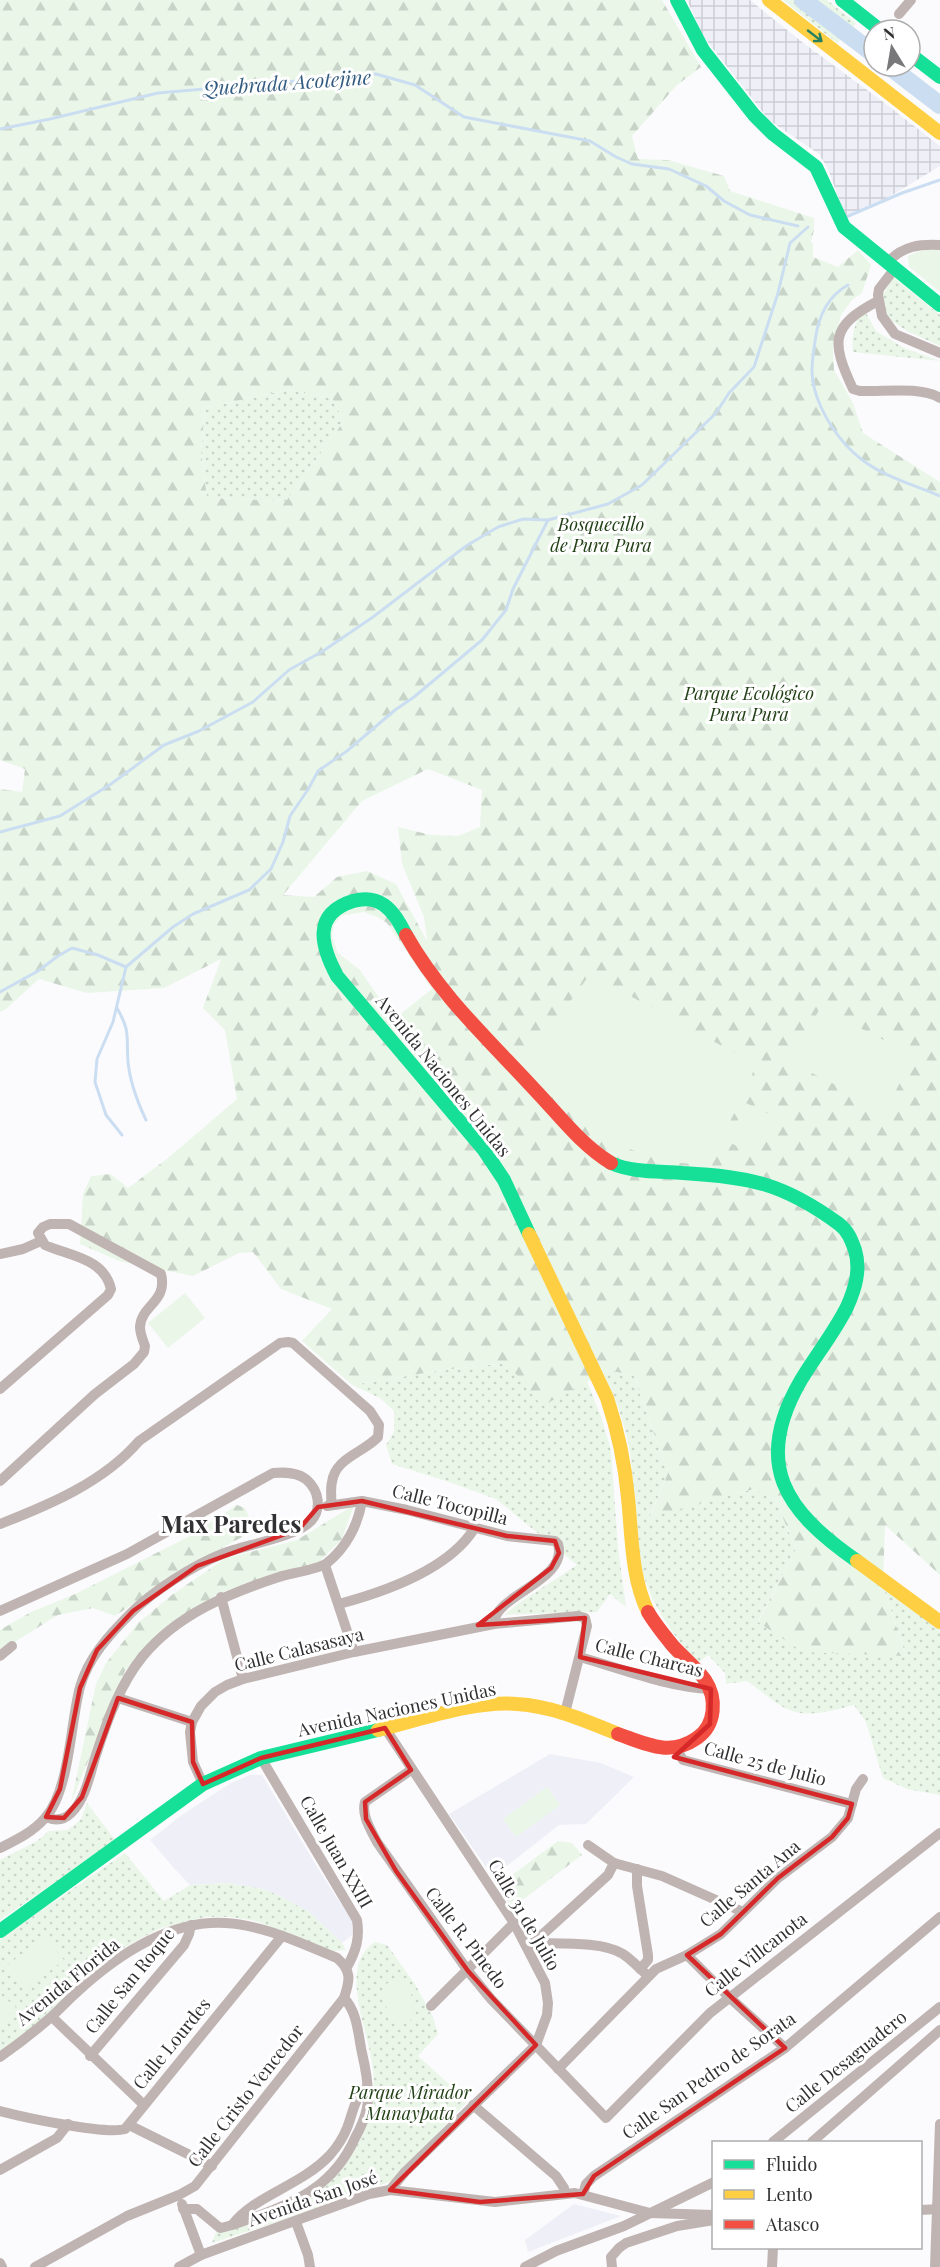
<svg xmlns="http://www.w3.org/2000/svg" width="940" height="2267" viewBox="0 0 940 2267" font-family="'Playfair Display',serif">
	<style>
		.built { fill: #efeff8 }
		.industrial { fill: url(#industrial-grid) }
		.green { fill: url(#green-dots) }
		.forest { fill: url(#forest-firs); fill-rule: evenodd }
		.pitch { fill: #eaf7e8 }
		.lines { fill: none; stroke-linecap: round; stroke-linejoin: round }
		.stream { stroke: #cbdef1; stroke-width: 3 }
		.river { stroke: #cbdef1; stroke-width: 18 }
		.street { stroke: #c0b4b2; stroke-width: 10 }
		.fast { stroke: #16e098; stroke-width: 14 }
		.slow { stroke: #ffcf43; stroke-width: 14 }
		.jam { stroke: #f24e42; stroke-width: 14 }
		.oneway { stroke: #258061 }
		.marked { fill: none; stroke: #d62828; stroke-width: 4.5; stroke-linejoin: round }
		.labels { text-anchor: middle; stroke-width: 6; stroke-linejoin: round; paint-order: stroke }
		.park-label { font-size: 18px; font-style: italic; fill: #234117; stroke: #fff }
		.street-label { font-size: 18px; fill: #313134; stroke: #fff }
		.water-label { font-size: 20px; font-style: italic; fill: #325b80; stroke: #fff }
		.district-label { font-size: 24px; font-weight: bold; fill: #313134; stroke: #fff }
	</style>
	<defs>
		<pattern id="industrial-grid" width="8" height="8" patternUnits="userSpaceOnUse" patternTransform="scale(1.5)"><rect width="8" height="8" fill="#efeff8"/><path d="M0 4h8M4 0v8" fill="none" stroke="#cdcdd5"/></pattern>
		<pattern id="green-dots" width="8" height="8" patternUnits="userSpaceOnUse" patternTransform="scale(1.5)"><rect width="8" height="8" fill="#eaf7e8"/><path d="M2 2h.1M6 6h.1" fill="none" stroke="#c9d4c8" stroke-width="1.8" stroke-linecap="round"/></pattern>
		<pattern id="forest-firs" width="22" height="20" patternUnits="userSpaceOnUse" patternTransform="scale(1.5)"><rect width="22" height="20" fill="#eaf7e8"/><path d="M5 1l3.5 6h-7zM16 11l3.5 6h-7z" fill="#c9d4c8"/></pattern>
	</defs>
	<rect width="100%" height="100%" fill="#fbfbfe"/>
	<g class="built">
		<polygon points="550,1754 601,1763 634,1777 586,1824 559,1825 493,1877 449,1814"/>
		<polygon points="250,1775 262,1775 322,1875 356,1927 352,1935 342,1943 309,1912 278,1895 263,1889 227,1883 190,1885 173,1867 150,1840 183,1814 231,1783"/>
		<polygon points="574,2204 621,2216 528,2252 525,2240"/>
	</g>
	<polygon class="industrial" points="687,0 750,0 802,42 882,101 940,146 940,166 889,197 845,216 828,169 819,154 769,120 703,36"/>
	<g class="green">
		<polygon points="783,0 799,0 845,35 837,43"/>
		<polygon points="816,0 827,0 856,23 852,29"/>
		<polygon points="893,277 940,315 940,346 907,331 886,317 883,295"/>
		<path d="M864 309 876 331 904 348 940 361 853 352C851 335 854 324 864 309Z"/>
		<polygon points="287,390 332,398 344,421 286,501 207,498 201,451 205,408"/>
		<polygon points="507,1363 572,1389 587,1381 601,1417 611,1450 618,1547 626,1607 610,1594 597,1612 504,1615 519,1603 577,1565 496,1499 449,1482 392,1464 386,1445 394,1432 394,1411 380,1398 352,1385 443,1370"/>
		<path d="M609 1370 634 1376 668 1473 650 1516 754 1489 776 1501 796 1549 758 1621 906 1656 883 1586 940 1627V1795L907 1789 883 1778 866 1722 854 1705C834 1710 807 1719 787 1709 774 1703 760 1690 747 1681L726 1684 725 1673 708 1655 698 1663C676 1638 657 1614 646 1583 630 1538 638 1488 628 1442 623 1418 614 1395 603 1373Z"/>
		<polygon points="87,1803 116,1841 0,1920 0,1860 37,1841 49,1831 68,1830 81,1819"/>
		<polygon points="125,1853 164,1901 190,1885 227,1883 263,1889 278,1895 309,1912 342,1943 346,1950 333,1951 256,1921 231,1917 205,1917 161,1928 143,1937 87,1970 66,2001 0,2056 0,1939"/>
		<path d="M375 1942 387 1945 415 1984 433 2017 438 2034 418 2056 468 2101 392 2181 296 2216 212 2243 216 2232C263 2213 310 2194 345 2156 350 2150 372 2098 373 2089 380 2048 331 1970 375 1942Z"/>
	</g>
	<g class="forest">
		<path d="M0 0H662L701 67 677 85 632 136 638 159 668 160 724 176 730 191 814 218V230L811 241 813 244V257L838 267 858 250 871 265 862 293 852 300 841 315 833 351 834 370 853 403 863 433 940 482V1575L885 1525 883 1586 906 1656 803 1652 758 1622 796 1549 776 1501 754 1489 650 1517 668 1473 634 1376 609 1370 542 1406 507 1363 443 1370 352 1385 302 1341 332 1309 281 1289 253 1252 239 1253 193 1276 119 1261 80 1244 83 1194 91 1176 111 1174 128 1188 168 1158 237 1099 225 1030 203 1008 221 959 164 988 87 993 39 979 6 1009 0 1012V789L22 792 25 769 0 760ZM287 390 332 398 344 421 286 501 207 498 201 451 205 408ZM428 769 482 790 480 827 458 836 431 835 398 827 402 864 424 917 427 941 396 884 367 871 337 877 314 897 283 895 362 801ZM364 912 377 917 387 923 432 989 394 1019 360 970 338 953 332 937 334 925 341 916Z"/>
		<polygon points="237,1505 245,1508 255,1530 193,1564 115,1616 93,1608 58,1615 0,1651 0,1630 31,1612 73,1595 188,1537"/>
		<polygon points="354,1505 342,1539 318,1563 245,1583 216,1595 177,1620 146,1648 125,1671 71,1803 96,1684 106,1663 138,1623 173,1594 226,1558 297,1540"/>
		<polygon points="558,1841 572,1843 582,1855 512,1908 497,1886"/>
	</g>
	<g class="pitch">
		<polygon points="935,248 940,248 940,292 909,267 908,256 917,252"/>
		<polygon points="590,974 755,1064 750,1083 707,1165 667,1162 610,1142 587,1124 526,1063"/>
		<polygon points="820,1008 914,1055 886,1110 792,1063"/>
		<polygon points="746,1103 775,1117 758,1155 728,1142"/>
		<polygon points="185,1293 205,1318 168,1348 148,1323"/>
		<polygon points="547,1787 560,1805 516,1837 503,1819"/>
		<polygon points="45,1936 64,1960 24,1991 5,1967"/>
		<polygon points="409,1980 415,2019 389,2023 383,1984"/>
		<polygon points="0,1994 16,2007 0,2025"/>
	</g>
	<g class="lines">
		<g class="stream">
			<polyline points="0,129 50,119 158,93 376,74 415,85 464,117 590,141 616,157 632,164 669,169 706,186 724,201 750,215 798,226"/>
			<polyline points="846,217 902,193 940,180"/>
			<path d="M848 285C826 297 818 318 815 341 813 356 810 373 814 387 820 413 840 443 861 459 884 477 914 485 940 496"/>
			<polyline points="0,832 60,816 111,784 164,745 199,731 253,702 289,670 323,651 373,617 466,546 498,527 523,519 548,520 608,504 642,485 716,413 729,393 754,367 778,293 790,243 808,227"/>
			<polyline points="0,992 38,971 58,956 72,948 98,955 126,967"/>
			<path d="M117 1008C131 1033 126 1035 128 1062 130 1082 137 1101 146 1120"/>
			<polyline points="122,1135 106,1115 95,1082 97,1059 113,1022 126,967 173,927 193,914 249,890 271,869 283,842 290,816 309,788 318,771 347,751 395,710 414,697 482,640 506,610 513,589 548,520"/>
		</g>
		<g class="river">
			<polyline points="803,0 874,54"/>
			<polyline points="889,66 940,105"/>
		</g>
		<g class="street">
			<polyline points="899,14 911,0"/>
			<path d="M889 261C903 246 920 244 940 245"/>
			<polyline points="896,267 879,289 878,295 882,316 895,334 940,353"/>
			<path d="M878 301C830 326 831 342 853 389L860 391C883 392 920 386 940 398"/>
			<polyline points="0,1254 23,1249 41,1241"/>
			<path d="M0 1389 108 1295 111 1289C104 1258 69 1256 45 1245L38 1233 43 1227 50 1224H69L161 1274C168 1302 141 1305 140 1327 140 1334 143 1340 145 1346L144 1352 134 1364 95 1394 0 1481"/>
			<path d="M327 1506 362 1501 407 1510 507 1536 555 1541 558 1544C569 1581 493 1595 494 1624"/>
			<path d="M0 1524C49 1505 104 1482 139 1441L280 1343 288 1342 293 1343 370 1411 379 1425 378 1437C363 1453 335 1458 332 1482 330 1489 332 1498 331 1505"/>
			<polyline points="325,1565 354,1652"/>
			<polyline points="221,1597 243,1679"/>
			<path d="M339 1604C384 1592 448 1570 474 1529"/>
			<path d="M0 1611 127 1554 273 1473C285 1472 298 1472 307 1480 319 1491 322 1509 311 1521 297 1537 244 1545 222 1554 192 1566 153 1591 131 1613 109 1635 88 1658 80 1687 70 1724 70 1790 45 1818 33 1832 16 1840 0 1848"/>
			<polyline points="0,1656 12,1646"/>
			<path d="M580 1657C622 1669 667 1687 711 1689"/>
			<polyline points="118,1698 192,1722"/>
			<polyline points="385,1728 514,1923 545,1983 548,2003 547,2015 536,2045 405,2172 390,2190"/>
			<polyline points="676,1748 683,1760 852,1804"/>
			<path d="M261 1758 357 1920C360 1938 356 1951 347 1967"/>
			<path d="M411 1770 365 1802C361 1815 371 1830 377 1842L468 1971 491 1999 606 2118 710 2013 940 1833"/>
			<polyline points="203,1784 193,1762 190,1732 192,1722 201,1706 215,1692 227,1685 243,1679 354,1652 494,1624 578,1616 585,1618 587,1626 565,1713"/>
			<path d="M46 1817C55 1821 64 1820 71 1813 86 1799 90 1773 96 1755 107 1721 120 1684 143 1656 177 1615 229 1593 279 1577 291 1573 317 1570 327 1563 346 1548 358 1525 362 1501"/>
			<polyline points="588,1845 614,1863 662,1876 743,1912"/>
			<polyline points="637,1869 637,1886 648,1955 648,1960 640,1969"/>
			<path d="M533 1943C558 1944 602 1941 623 1954 632 1960 640 1969 648 1976"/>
			<polyline points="532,1944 608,1875 614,1863"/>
			<polyline points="687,1955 729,1997 785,2048"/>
			<polyline points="431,2006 514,1923"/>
			<polyline points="52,2017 144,2105"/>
			<polyline points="90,2056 184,1945 189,1934 191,1925"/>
			<path d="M0 2057C17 2045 34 2032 50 2018 59 2010 67 2001 76 1993 116 1956 169 1920 225 1923 264 1925 302 1944 337 1958 352 1971 350 1980 344 1998L195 2186 179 2195 127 2216 35 2267"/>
			<polyline points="558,2069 656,1969 687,1955 721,1934 778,1878 832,1837 848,1818 856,1789 863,1779"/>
			<polyline points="473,2105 556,2176 564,2188 564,2193"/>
			<path d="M0 2111C23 2117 105 2135 125 2129L282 1936"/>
			<polyline points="129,2125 212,2166"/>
			<polyline points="773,2142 940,2007"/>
			<polyline points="812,2142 940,2030"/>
			<polyline points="0,2170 57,2138 68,2124"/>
			<polyline points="583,2194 586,2184 594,2176 785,2048 940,1917"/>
			<polyline points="182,2204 201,2255"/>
			<path d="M183 2209H197L220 2228C232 2226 243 2221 255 2217 300 2201 335 2183 355 2138 360 2129 365 2118 367 2108 370 2091 366 2070 362 2053 358 2035 358 2013 344 1998"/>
			<polyline points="920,2210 940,2209"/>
			<polyline points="296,2222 308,2255 310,2267"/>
			<path d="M232 2225C255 2195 301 2186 330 2155 337 2147 343 2138 347 2128 353 2113 354 2098 367 2087"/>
			<polyline points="0,2263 2,2267"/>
			<polyline points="179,2267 201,2255 369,2194 390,2190 495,2202 575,2193 650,2213 714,2215"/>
			<polyline points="525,2267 556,2251 624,2226 714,2182"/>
			<polyline points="612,2267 611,2257 619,2248 626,2243 677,2226 714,2220"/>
			<polyline points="772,2267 773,2248"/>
			<polyline points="935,2267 940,2124"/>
		</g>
		<g class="fast">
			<polyline points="677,0 703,50 754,115 773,134 816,167 844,227 940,305"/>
			<polyline points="842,0 880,30"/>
			<polyline points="910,54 940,77"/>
			<path d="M406 935C400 924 394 912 384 905 374 898 364 898 353 901 312 914 321 946 337 976L484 1150 504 1180 529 1234"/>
			<path d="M611 1163C633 1173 659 1171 683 1173 750 1177 783 1183 839 1224 848 1231 851 1239 855 1250 861 1270 855 1289 847 1307 834 1333 816 1355 801 1380 752 1464 785 1511 857 1561"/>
			<polyline points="0,1931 203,1784 261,1758 378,1730"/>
		</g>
		<g class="slow">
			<polyline points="769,0 940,133"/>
			<path d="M529 1234 607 1398C618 1431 625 1464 628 1498 632 1535 631 1577 648 1612"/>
			<polyline points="857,1561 940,1622"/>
			<path d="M378 1730C419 1720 476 1700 517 1704 552 1706 586 1721 618 1734"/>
		</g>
		<g class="jam">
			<path d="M406 935C439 994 489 1040 535 1090 559 1115 581 1145 611 1163"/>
			<path d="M618 1734C646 1744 670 1757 697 1738 716 1725 717 1698 705 1680 696 1667 683 1657 673 1646 664 1635 655 1624 648 1612"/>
		</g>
	</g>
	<defs><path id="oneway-shaft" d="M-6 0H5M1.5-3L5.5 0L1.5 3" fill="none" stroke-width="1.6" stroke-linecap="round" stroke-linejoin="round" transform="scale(1.5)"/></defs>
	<use class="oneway" href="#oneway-shaft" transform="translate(815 36) rotate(38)"/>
	<path class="marked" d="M362 1501 507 1536 555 1541 559 1553 551 1568 478 1625 585 1618 580 1657 711 1689 710 1724 674 1757 852 1804 848 1818 832 1837 778 1878 721 1934 687 1955 785 2048 594 2176 583 2194 480 2202 390 2190 536 2045 468 1971 396 1871 366 1819 365 1802 411 1770 385 1728 261 1758 203 1784 193 1762 192 1722 118 1698 82 1797 64 1818 46 1817 60 1789 80 1688 97 1650 133 1611 197 1566 299 1529 318 1507Z"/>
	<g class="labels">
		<g class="park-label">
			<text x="601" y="531">Bosquecillo<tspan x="601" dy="21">de Pura Pura</tspan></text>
			<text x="749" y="700">Parque Ecológico<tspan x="749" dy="21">Pura Pura</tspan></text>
			<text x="410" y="2099">Parque Mirador<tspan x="410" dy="21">Munaypata</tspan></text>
		</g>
		<g class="street-label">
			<text transform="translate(443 1076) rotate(51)" y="6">Avenida Naciones Unidas</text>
			<text transform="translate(450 1505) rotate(14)" y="6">Calle Tocopilla</text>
			<text transform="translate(299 1650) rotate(-14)" y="6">Calle Calasasaya</text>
			<text transform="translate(649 1658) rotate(14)" y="6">Calle Charcas</text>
			<text transform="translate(397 1710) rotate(-12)" y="6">Avenida Naciones Unidas</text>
			<text transform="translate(765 1764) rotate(15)" y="6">Calle 25 de Julio</text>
			<text transform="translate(336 1852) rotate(60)" y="6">Calle Juan XXIII</text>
			<text transform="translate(750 1884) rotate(-40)" y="6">Calle Santa Ana</text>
			<text transform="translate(524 1915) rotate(60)" y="6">Calle 31 de Julio</text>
			<text transform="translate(466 1938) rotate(53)" y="6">Calle R. Pinedo</text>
			<text transform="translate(756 1955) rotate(-38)" y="6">Calle Villcanota</text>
			<text transform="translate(130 1981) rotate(-51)" y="6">Calle San Roque</text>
			<text transform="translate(68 1982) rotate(-39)" y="6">Avenida Florida</text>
			<text transform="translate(172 2044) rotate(-51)" y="6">Calle Lourdes</text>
			<text transform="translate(846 2062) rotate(-39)" y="6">Calle Desaguadero</text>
			<text transform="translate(709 2076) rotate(-35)" y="6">Calle San Pedro de Sorata</text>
			<text transform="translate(246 2096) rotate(-52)" y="6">Calle Cristo Vencedor</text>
			<text transform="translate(313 2199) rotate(-19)" y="6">Avenida San José</text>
		</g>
		<g class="water-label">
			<text transform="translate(287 83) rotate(-4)" y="7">Quebrada Acotejine</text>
		</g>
		<g class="district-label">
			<text x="231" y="1533">Max Paredes</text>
		</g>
	</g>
	<rect x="712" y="2141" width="210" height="108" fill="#ffffff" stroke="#adadae" stroke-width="1.5"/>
	<rect x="724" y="2160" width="30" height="9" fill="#16e098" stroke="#adadae" stroke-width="1.5"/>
	<text x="766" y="2171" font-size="18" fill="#313134">Fluido</text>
	<rect x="724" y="2190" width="30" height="9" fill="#ffcf43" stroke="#adadae" stroke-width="1.5"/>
	<text x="766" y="2201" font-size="18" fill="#313134">Lento</text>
	<rect x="724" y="2220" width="30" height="9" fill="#f24e42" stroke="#adadae" stroke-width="1.5"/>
	<text x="766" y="2231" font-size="18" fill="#313134">Atasco</text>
	<g transform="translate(892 48) rotate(349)"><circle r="28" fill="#ffffff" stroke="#adadae" stroke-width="1.5"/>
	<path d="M0-4.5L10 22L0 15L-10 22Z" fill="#78787b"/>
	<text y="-9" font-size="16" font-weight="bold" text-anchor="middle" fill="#313134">N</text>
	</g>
</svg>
